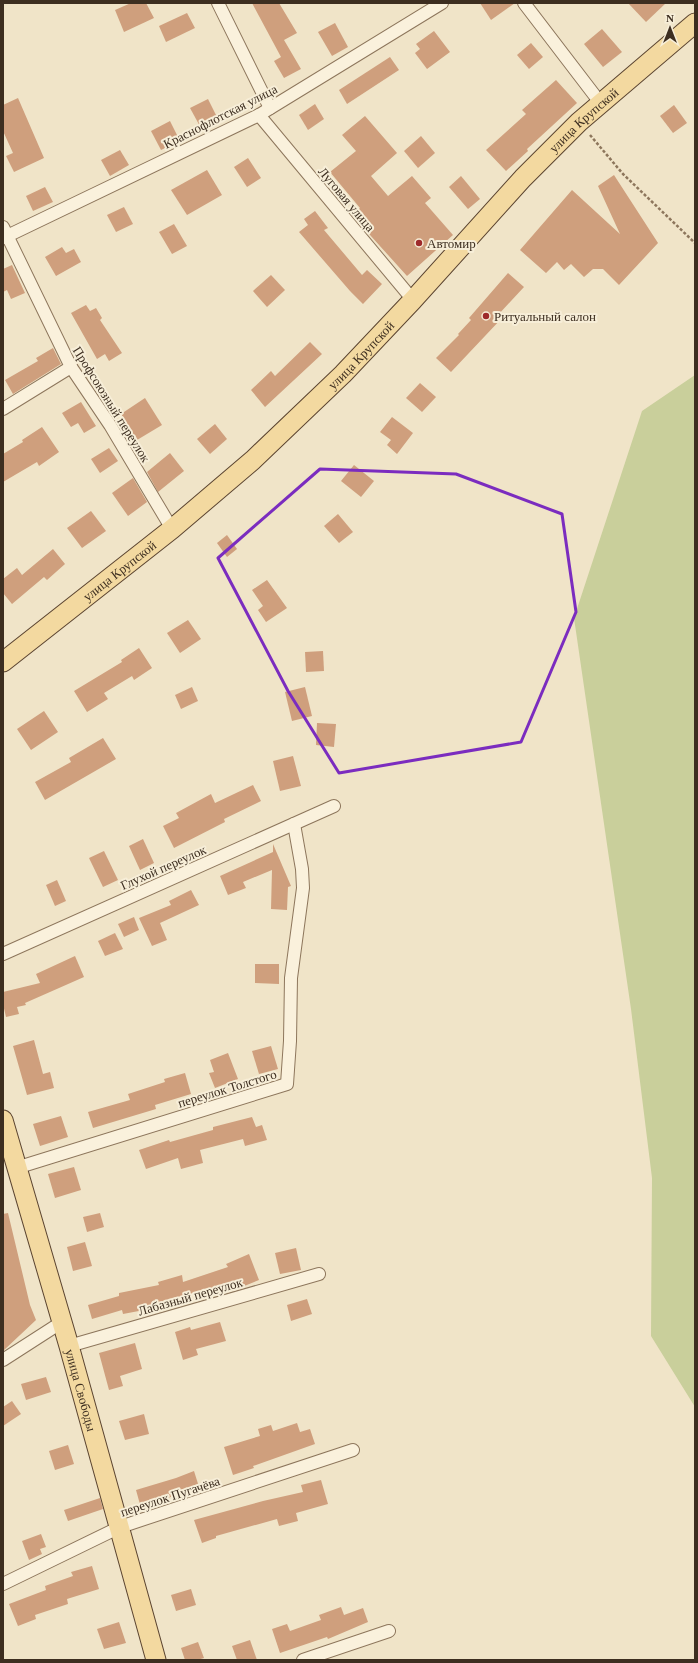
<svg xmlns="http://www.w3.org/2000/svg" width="698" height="1663" viewBox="0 0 698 1663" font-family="Georgia,serif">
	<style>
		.green { fill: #c9cf9b }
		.building { fill: #cf9f7d }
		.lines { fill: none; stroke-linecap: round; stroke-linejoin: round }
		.street-casing { stroke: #8d765c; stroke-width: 14 }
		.primary-casing { stroke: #5b4430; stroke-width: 21 }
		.path { stroke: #8d765c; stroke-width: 2.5; stroke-dasharray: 3 2; stroke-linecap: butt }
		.street { stroke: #faf1dc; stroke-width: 12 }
		.primary { stroke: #f3d9a0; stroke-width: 19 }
		.marked { fill: none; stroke: #7b2cbf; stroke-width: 3; stroke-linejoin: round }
		.poi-dot { fill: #9e2a2b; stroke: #f7eed8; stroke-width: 1.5 }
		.labels { text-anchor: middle; stroke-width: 4; stroke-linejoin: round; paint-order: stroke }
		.street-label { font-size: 13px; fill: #3d2e20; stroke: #f7eed8 }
		.poi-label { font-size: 13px; fill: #3d2e20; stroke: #f7eed8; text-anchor: start }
	</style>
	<rect width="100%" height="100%" fill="#f0e4c8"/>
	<polygon class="green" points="695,375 695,1407 651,1336 652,1178 631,1009 574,618 642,411"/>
	<g class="building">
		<polygon points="131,3 146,3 154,18 124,32 115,10"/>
		<polygon points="252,3 279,3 297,33 284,40 301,69 284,78 274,61 281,57"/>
		<polygon points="480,3 515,3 491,20"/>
		<polygon points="628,3 666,3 646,22"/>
		<polygon points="187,13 195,28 166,42 159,26"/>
		<polygon points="335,23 348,47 332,56 318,32"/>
		<polygon points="602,29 622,52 603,67 584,44"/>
		<polygon points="434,31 450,52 427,69 415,53 420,49 416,44"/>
		<polygon points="531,43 543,57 529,69 517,55"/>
		<polygon points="390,57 399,70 347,104 339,90"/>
		<polygon points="556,80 577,103 527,149 528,151 506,171 486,150 526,114 522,110"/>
		<polygon points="18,98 44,158 14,172 6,156 13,153 3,131 3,105"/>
		<polygon points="208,99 219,121 202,130 190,108"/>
		<polygon points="315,104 324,119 308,130 299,115"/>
		<polygon points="674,105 687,123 673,133 660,116"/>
		<polygon points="365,116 397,153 371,176 388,196 412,176 431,198 425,203 453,235 407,276 352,215 360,208 330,172 356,151 342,135"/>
		<polygon points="170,121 180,141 161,150 151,131"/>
		<polygon points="421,136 435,153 418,168 404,151"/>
		<polygon points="120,150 129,165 110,176 101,160"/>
		<polygon points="248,158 261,178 247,187 234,167"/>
		<polygon points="207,170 222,195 187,215 171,190"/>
		<polygon points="614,175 658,243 619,285 603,269 593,269 584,277 571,264 564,270 557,262 546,273 520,250 572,190 620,234 598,186"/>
		<polygon points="461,176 480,199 468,209 449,187"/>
		<polygon points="45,187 53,202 33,211 26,196"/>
		<polygon points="124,207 133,224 116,232 107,215"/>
		<polygon points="315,211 328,228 324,230 362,275 367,270 382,284 363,304 350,291 299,232 308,225 304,219"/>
		<polygon points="174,224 187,246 172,254 159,232"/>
		<polygon points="62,247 66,253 74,249 81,262 56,276 45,257"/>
		<polygon points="12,265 25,293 11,299 7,290 3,292 3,269"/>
		<polygon points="508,273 524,287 498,315 502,318 451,372 436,358 459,335 458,334 471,320 469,318"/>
		<polygon points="271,275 285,290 267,307 253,291"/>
		<polygon points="86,305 90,311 96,308 102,318 100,320 122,353 109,361 105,354 97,359 71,313"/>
		<polygon points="310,342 322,354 265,407 251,390 271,371 275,376"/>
		<polygon points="53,348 61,364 13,394 5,380 38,361 36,358"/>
		<polygon points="420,383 436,397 422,412 406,398"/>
		<polygon points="145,398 162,425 137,440 121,414"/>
		<polygon points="81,402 96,426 84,433 78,423 71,427 62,413"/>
		<polygon points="392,417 413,433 397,454 387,445 391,440 380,432"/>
		<polygon points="215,424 227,439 210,454 197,439"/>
		<polygon points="42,427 59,452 39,466 37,462 3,482 3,454 23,442 22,440"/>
		<polygon points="109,448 118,461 100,473 91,459"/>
		<polygon points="170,453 184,471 158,492 147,472"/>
		<polygon points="354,465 374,481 361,497 341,481"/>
		<polygon points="133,478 147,502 128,516 112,493"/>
		<polygon points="91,511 106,531 82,548 67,528"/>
		<polygon points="338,514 353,532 339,543 324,526"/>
		<polygon points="227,535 237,549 227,557 217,543"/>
		<polygon points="53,549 65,564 47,580 44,577 12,604 3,593 3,579 17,568 22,575"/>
		<polygon points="267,580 287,608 266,622 258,610 263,606 252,590"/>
		<polygon points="188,620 201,639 180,653 167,633"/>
		<polygon points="139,648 152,668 134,680 132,676 104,693 108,699 87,712 74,691 122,662 121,660"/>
		<polygon points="323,651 324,671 306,672 305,652"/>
		<polygon points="192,687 198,701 181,709 175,695"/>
		<polygon points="305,687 312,716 292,721 285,692"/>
		<polygon points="44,711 58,732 31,750 17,729"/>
		<polygon points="317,723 336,724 334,747 316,745"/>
		<polygon points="103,738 116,759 45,800 35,782 71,762 69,758"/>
		<polygon points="293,756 301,786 280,791 273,761"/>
		<polygon points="253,785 261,801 224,819 225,822 174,848 163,826 179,818 176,813 211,794 215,803"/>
		<polygon points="143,839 154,863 140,870 129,846"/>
		<polygon points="273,844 291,886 288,887 287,910 271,909 272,870 243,882 246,888 228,895 220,876 273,852"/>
		<polygon points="104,851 118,880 103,887 89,858"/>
		<polygon points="57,880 66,901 55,906 46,885"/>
		<polygon points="191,890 199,905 160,923 167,940 152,946 139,918 171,905 169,901"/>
		<polygon points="134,917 139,930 124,937 118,924"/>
		<polygon points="115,933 123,949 105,956 98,941"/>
		<polygon points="75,956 84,977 25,1003 26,1005 17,1007 19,1014 6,1017 3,1004 3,992 40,983 36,974"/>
		<polygon points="255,964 279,964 279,984 255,983"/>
		<polygon points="34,1040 43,1074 50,1072 54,1088 27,1095 13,1046"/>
		<polygon points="271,1046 278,1069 259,1074 252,1051"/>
		<polygon points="228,1053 238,1079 215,1088 209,1073 214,1072 210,1060"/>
		<polygon points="185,1073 191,1094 155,1105 156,1109 93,1128 88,1112 130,1100 128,1094 165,1082 164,1079"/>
		<polygon points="61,1116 68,1137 40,1146 33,1124"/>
		<polygon points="252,1117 256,1127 262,1125 267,1140 245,1146 243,1139 200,1150 203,1163 181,1169 178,1158 146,1169 139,1150 169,1140 170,1142 213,1130 213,1127"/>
		<polygon points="74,1167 81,1190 55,1198 48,1174"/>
		<polygon points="8,1213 30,1305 36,1320 3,1351 3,1214"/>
		<polygon points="100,1213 104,1227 87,1232 83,1217"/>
		<polygon points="85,1242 92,1266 73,1271 67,1247"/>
		<polygon points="296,1248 301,1270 280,1274 275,1253"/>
		<polygon points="249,1254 259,1280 237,1289 236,1286 204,1297 202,1292 144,1308 144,1310 123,1314 122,1310 92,1319 88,1305 119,1296 119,1293 159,1285 158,1282 182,1275 183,1282 228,1267 226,1264"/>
		<polygon points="307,1299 312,1314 291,1321 287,1305"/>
		<polygon points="220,1322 226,1341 196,1349 198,1355 183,1360 175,1332 190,1327 191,1330"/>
		<polygon points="135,1343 142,1369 120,1376 123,1386 109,1390 99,1353"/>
		<polygon points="46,1377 51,1392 26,1400 21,1384"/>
		<polygon points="12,1401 21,1414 3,1426 3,1407"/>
		<polygon points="144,1414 149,1434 125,1440 119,1421"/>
		<polygon points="297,1423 300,1432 310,1429 315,1444 253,1466 254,1468 233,1475 224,1447 260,1436 258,1429 271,1425 273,1431"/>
		<polygon points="68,1445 74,1464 55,1470 49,1451"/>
		<polygon points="194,1471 199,1487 162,1500 162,1502 141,1508 136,1490 176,1478"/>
		<polygon points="321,1480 328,1504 296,1513 298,1521 279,1526 277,1519 216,1536 216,1538 202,1543 194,1520 263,1501 303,1492 301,1485"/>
		<polygon points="100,1498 103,1509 68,1521 64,1510"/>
		<polygon points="41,1534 46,1547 40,1549 42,1554 29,1560 22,1541"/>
		<polygon points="92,1566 99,1589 67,1599 68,1604 35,1615 36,1619 18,1626 9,1604 46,1590 45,1586 73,1576 71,1572"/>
		<polygon points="191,1589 196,1605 176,1611 171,1595"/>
		<polygon points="341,1607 344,1615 363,1608 368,1622 328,1639 327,1637 280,1653 272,1629 287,1624 290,1631 321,1620 319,1615"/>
		<polygon points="119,1622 126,1643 104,1649 97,1629"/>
		<polygon points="250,1640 257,1660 237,1660 232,1646"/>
		<polygon points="198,1642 204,1658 197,1660 185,1660 181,1648"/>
	</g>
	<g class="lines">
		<defs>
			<g id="street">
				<polyline points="218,3 270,108"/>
				<polyline points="524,3 602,105"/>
				<polyline points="259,115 413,300"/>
				<polyline points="3,227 71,367 110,425 172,529"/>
				<polyline points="3,238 259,115 442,3"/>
				<polyline points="3,409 71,367"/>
				<polyline points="3,954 334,806"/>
				<polyline points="16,1168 287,1084 290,1041 291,978 303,888 302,869 294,824"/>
				<polyline points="69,1346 319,1274"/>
				<polyline points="3,1360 62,1322"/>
				<polyline points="3,1584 120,1527 353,1450"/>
				<polyline points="303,1660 389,1631"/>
			</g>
			<g id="primary">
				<path id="s1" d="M3 662 172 529 253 460 343 374 413 300 523 178 579 122 695 23"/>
				<path id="s2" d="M3 1120 69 1346 156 1660"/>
			</g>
		</defs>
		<use href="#street" class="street-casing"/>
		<use href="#primary" class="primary-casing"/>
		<polyline class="path" points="590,135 623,174 695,243"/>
		<use href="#street" class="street"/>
		<use href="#primary" class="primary"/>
	</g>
	<path class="marked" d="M320 469 456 474 562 514 576 612 521 742 339 773 288 691 218 558Z"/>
	<g class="poi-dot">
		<circle cx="419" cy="243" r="4"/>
		<circle cx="486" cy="316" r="4"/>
	</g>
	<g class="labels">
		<g class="street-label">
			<text transform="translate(220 116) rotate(-27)" y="5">Краснофлотская улица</text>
			<text dy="5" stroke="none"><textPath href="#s1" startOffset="796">улица Крупской</textPath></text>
			<text transform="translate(347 199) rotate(50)" y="5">Луговая улица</text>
			<text dy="5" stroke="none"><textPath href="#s1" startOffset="472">улица Крупской</textPath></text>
			<text transform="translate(112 404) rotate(58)" y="5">Профсоюзный переулок</text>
			<text dy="5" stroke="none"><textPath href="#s1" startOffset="148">улица Крупской</textPath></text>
			<text transform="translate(163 867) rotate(-24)" y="5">Глухой переулок</text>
			<text transform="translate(227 1088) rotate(-17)" y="5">переулок Толстого</text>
			<text transform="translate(190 1296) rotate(-16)" y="5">Лабазный переулок</text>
			<text dy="5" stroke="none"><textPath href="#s2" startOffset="281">улица Свободы</textPath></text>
			<text transform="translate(170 1496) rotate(-18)" y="5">переулок Пугачёва</text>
		</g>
		<g class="poi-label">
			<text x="427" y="248">Автомир</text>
			<text x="494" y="321">Ритуальный салон</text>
		</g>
	</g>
	<rect width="698" height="1663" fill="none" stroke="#3d2e20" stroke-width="8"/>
	<g transform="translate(670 28)" stroke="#f7eed8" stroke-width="3" paint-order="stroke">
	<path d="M0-3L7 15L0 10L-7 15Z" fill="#3d2e20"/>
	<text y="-6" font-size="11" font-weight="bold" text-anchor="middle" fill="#3d2e20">N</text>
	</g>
</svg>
